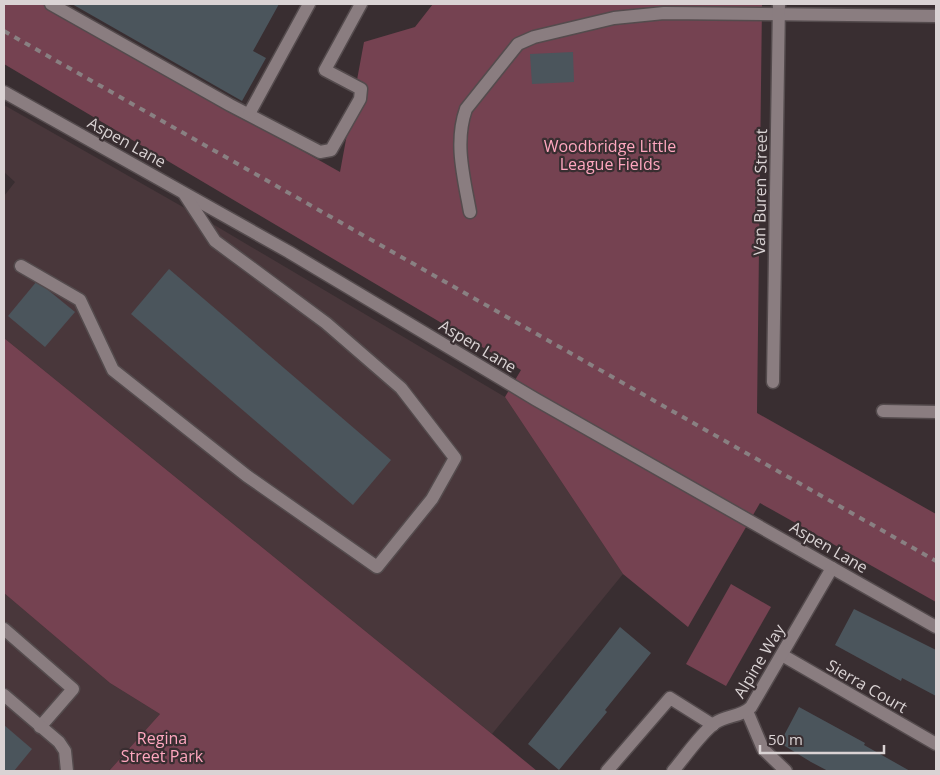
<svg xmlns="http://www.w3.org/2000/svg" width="940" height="775" viewBox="0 0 940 775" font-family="'Open Sans',sans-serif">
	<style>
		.built { fill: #49373b }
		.green { fill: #754251 }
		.building { fill: #4b555c }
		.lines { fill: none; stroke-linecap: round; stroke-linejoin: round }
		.minor-casing { stroke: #544b4d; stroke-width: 15 }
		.minor { stroke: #8a7d80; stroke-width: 12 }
		.rail { stroke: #898082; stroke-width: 4; stroke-dasharray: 6 6; stroke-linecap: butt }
		.labels { text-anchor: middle; stroke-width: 4.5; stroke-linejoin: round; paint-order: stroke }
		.street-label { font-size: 16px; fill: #dad3d4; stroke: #392e31 }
		.park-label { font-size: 16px; fill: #fea7bf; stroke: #392e31 }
	</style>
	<rect width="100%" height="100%" fill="#392e31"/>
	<g class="built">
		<polygon points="4,105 211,223 505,397 623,574 492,734 4,338 4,196 15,182 4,172"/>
		<polygon points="4,593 110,683 160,714 109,771 4,771"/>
	</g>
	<g class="green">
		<polygon points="4,4 42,4 340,172 364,42 415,27 433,4 762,4 757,413 936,514 936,602 760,503 688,627 623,574 505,397 521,370 4,64"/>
		<polygon points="4,338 492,734 537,771 109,771 160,714 110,683 4,593"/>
		<polygon points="731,584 771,607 726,686 686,664"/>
	</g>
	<g class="building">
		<polygon points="72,4 279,4 253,51 266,58 242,101"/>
		<polygon points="573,52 574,82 532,84 530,54"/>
		<polygon points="169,269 391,460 353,505 131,314"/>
		<polygon points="37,281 75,312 45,347 8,316"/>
		<polygon points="854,609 936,650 936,696 902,678 901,681 835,645"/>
		<polygon points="620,627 651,653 605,710 607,712 559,770 528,744"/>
		<polygon points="799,707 865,743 864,745 910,771 828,771 811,762 780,743"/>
		<polygon points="4,725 32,749 14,771 4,771"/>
	</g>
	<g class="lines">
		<defs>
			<g id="minor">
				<polyline points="51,4 230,105 320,152 331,150 360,99 361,89 325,70 361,4"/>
				<polyline points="4,92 289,252 535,399 936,627"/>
				<polyline points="249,114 309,4"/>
				<path d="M470 212C464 178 454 143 466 109L518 44 534 37 614 18 664 13 936 16"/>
				<polyline points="21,266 80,300 113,370 247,476 377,567 432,499 455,458 401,388 326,323 215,241 185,195"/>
				<polyline points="773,382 779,4"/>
				<polyline points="883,411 936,412"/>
				<polyline points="4,629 73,689 40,727"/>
				<polyline points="782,655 936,744"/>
				<polyline points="4,695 59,742 65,751 67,771"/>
				<polyline points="747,711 763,749 786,771"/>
				<polyline points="607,771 670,698 713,725"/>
				<path d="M673 771C685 757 701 733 715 723 727 715 741 717 751 707L832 568"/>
			</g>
		</defs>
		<use href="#minor" class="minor-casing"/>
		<use href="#minor" class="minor"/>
		<polyline class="rail" points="4,31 936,561"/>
	</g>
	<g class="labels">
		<g class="street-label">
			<text transform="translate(127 142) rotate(29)" y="6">Aspen Lane</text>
			<text transform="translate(760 192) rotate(-89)" y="6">Van Buren Street</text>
			<text transform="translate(478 346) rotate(31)" y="6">Aspen Lane</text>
			<text transform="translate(829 547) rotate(30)" y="6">Aspen Lane</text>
			<text transform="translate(759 661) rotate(-59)" y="6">Alpine Way</text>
			<text transform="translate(867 686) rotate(30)" y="6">Sierra Court</text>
		</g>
		<g class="park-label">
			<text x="610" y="152">Woodbridge Little<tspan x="610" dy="18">League Fields</tspan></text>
			<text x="162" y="744">Regina<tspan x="162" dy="18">Street Park</tspan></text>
		</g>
	</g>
	<rect width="940" height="775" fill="none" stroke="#dad3d4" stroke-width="10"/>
	<path d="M760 745v8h124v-8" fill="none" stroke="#dad3d4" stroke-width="2.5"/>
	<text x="768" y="745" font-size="15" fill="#dad3d4" stroke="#392e31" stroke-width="4" paint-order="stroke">50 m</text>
</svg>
